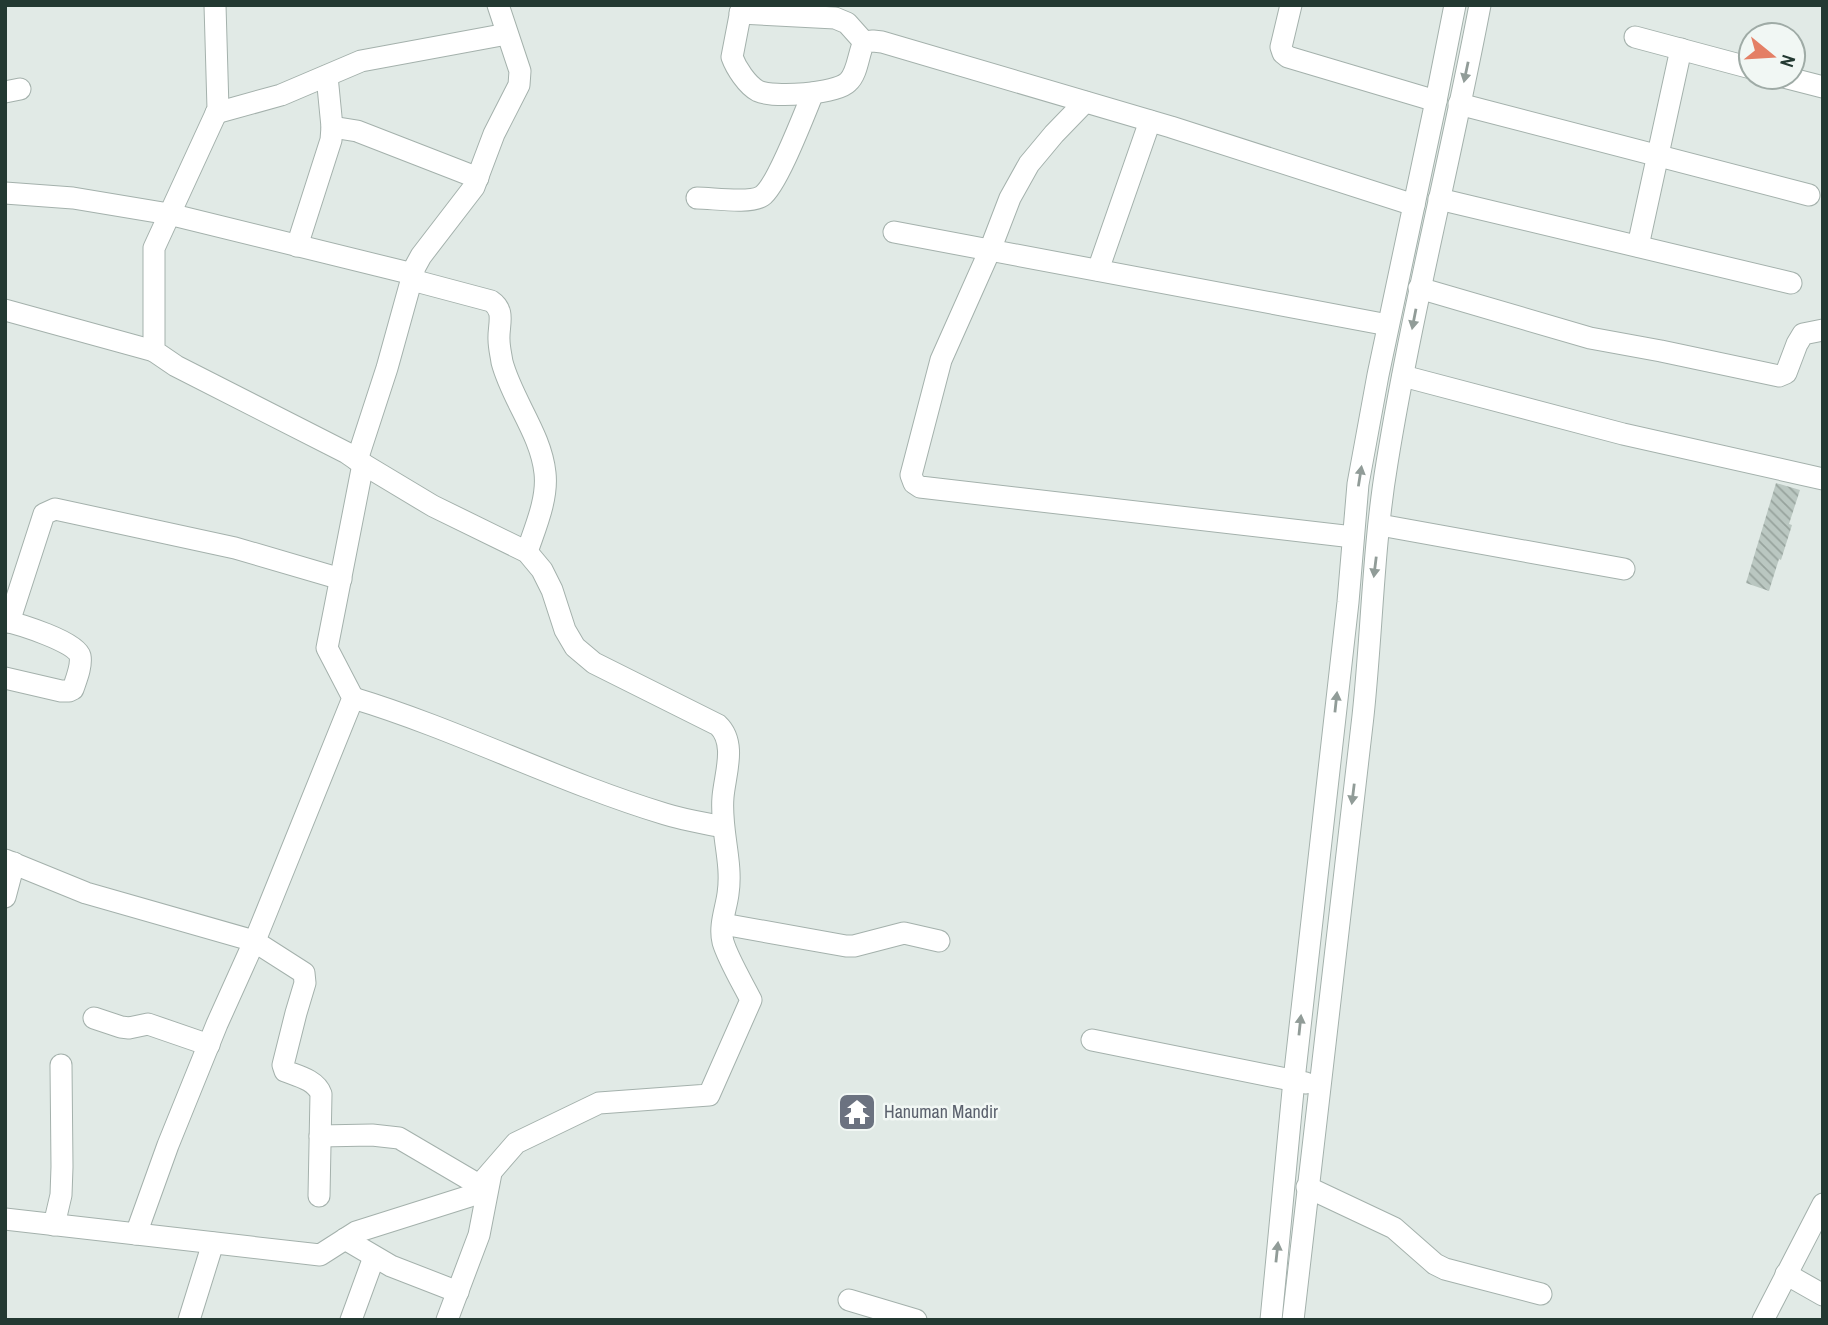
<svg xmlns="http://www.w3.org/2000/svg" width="1828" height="1325" viewBox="0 0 1828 1325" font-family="'Archivo Narrow',sans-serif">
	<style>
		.building { fill: url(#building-back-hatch) }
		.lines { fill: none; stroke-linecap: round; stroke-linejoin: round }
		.minor-casing { stroke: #a4b1ac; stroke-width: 23 }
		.minor { stroke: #fff; stroke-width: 21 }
		.oneway { fill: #919c98 }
		.labels { text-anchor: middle; stroke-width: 5; stroke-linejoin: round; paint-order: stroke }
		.worship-label { font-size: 18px; fill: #5b616d; stroke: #f1f7f4; text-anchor: start }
	</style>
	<defs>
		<pattern id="building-back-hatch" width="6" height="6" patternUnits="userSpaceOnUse" patternTransform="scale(1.75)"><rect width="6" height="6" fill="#bac7c1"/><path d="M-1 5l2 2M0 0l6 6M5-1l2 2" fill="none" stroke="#97a39d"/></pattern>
	</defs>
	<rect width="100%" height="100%" fill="#e1eae6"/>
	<polygon class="building" points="1776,483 1800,490 1789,524 1792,525 1781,560 1779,559 1769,591 1746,583"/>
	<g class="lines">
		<defs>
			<g id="minor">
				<path d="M742 5 732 57C736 68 747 85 758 91 774 98 836 94 848 82 858 73 858 54 864 42L873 41 882 42 1171 127 1414 205"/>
				<polyline points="1291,5 1281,47 1283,53 1288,57 1436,101"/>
				<polyline points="740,13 835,18 847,23 864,42"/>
				<polyline points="1635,37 1751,68"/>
				<polyline points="1784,77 1823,87"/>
				<polyline points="5,92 20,89"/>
				<polyline points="1085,102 1054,134 1029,164 1010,198 990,250 941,360 911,475 914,483 920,487 1353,537"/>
				<polyline points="1459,104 1809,195"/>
				<polyline points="216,113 281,95 361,61 507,34"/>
				<polyline points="332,127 357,131 478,178"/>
				<polyline points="5,193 73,198 169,214 413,274"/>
				<path d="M697 198C713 198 750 204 762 196 777 186 805 112 813 93"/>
				<polyline points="1439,199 1791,283"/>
				<polyline points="894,232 1388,325"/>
				<polyline points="297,246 331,140 332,127 327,76"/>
				<polyline points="1638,246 1681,49"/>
				<polyline points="1098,270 1150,121"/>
				<path d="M412 280 491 301C506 311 498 325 499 340 499 347 501 355 502 362 512 400 541 434 545 473 548 499 535 528 527 552"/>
				<polyline points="1419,288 1590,338 1661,351 1779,376 1786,373 1797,344 1803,334 1823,330"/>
				<polyline points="5,310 154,351"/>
				<polyline points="1403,376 1623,434 1823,479"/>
				<polyline points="357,460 387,368 415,267 421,256 474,187 494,134 519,85 520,71 498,5"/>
				<polyline points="1380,525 1624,569"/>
				<path d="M5 621C19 624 77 642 80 656 82 666 76 680 73 689L69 691H61L5 678"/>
				<polyline points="9,622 44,514 55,509 235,548 341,579"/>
				<path d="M353 698C459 730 559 782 665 814 684 820 704 823 723 827"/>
				<path d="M5 860 86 893 254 941 304 973 305 983 296 1013 283 1065 285 1071C298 1076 316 1080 321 1094L319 1196"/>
				<polyline points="5,897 14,863"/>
				<polyline points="723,924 846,946 854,946 904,933 939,941"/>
				<polyline points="94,1018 121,1027 129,1028 148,1024 209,1045"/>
				<polyline points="1092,1040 1306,1083"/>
				<polyline points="320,1136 372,1135 399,1138 479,1185"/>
				<polyline points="1307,1187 1394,1228 1435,1264 1445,1269 1541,1294"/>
				<path d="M5 1219 320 1255 356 1232 470 1196 516 1143 599 1103 709 1095 751 1000C743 984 728 959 723 942 719 926 726 909 728 894 733 862 720 830 723 797 725 774 737 743 718 725L594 663 575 647 565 630 552 590 542 570 527 552 433 506 363 464"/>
				<polyline points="54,1225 61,1195 62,1167 61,1065"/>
				<polyline points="136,1234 168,1145 217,1024 258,933 353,698 327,648 363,464 347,453 176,366 154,351 154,248 218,109 215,5"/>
				<polyline points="345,1239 391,1266 458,1292"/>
				<polyline points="1786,1274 1823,1295"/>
				<polyline points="849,1300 916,1320"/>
				<polyline points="189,1320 213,1243"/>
				<polyline points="351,1320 374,1257"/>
				<polyline points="447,1320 479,1235 491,1173"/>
				<polyline points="1271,1320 1294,1080 1348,602 1358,484 1378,375 1436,101 1455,5"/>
				<path d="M1293 1320C1315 1118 1341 917 1363 716 1372 632 1373 547 1387 463 1412 309 1451 158 1480 5"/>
				<polyline points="1763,1320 1823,1204"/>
			</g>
		</defs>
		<use href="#minor" class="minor-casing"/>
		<use href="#minor" class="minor"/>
	</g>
	<defs><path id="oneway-solid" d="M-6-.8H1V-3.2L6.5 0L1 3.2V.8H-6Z" transform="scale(1.75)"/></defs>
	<g class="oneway">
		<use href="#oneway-solid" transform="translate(1466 72) rotate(102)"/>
		<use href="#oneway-solid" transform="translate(1414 319) rotate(101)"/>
		<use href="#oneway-solid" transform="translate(1360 476) rotate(-81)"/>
		<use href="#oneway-solid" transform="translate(1375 567) rotate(97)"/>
		<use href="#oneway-solid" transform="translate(1336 702) rotate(-84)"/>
		<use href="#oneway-solid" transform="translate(1353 794) rotate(97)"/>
		<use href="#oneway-solid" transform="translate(1300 1025) rotate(-84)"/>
		<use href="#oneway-solid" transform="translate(1277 1252) rotate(-84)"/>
	</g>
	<defs>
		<symbol id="temple-square" viewBox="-11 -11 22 22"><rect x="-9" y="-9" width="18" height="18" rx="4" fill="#6b7280" stroke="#f1f7f4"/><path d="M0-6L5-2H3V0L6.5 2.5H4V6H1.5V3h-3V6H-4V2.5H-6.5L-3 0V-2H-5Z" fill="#fff"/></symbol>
	</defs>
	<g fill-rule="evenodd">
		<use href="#temple-square" x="835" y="1090" width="44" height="44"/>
	</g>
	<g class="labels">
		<g class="worship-label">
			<text x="884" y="1118">Hanuman Mandir</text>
		</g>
	</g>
	<rect width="1828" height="1325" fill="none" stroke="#233932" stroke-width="14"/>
	<g transform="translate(1772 56) rotate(108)"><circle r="33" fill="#f1f7f4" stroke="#9faba6" stroke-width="2"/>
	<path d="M0-5L12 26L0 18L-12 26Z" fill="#e47f65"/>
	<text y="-10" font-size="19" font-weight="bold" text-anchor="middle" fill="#233932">N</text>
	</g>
</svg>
